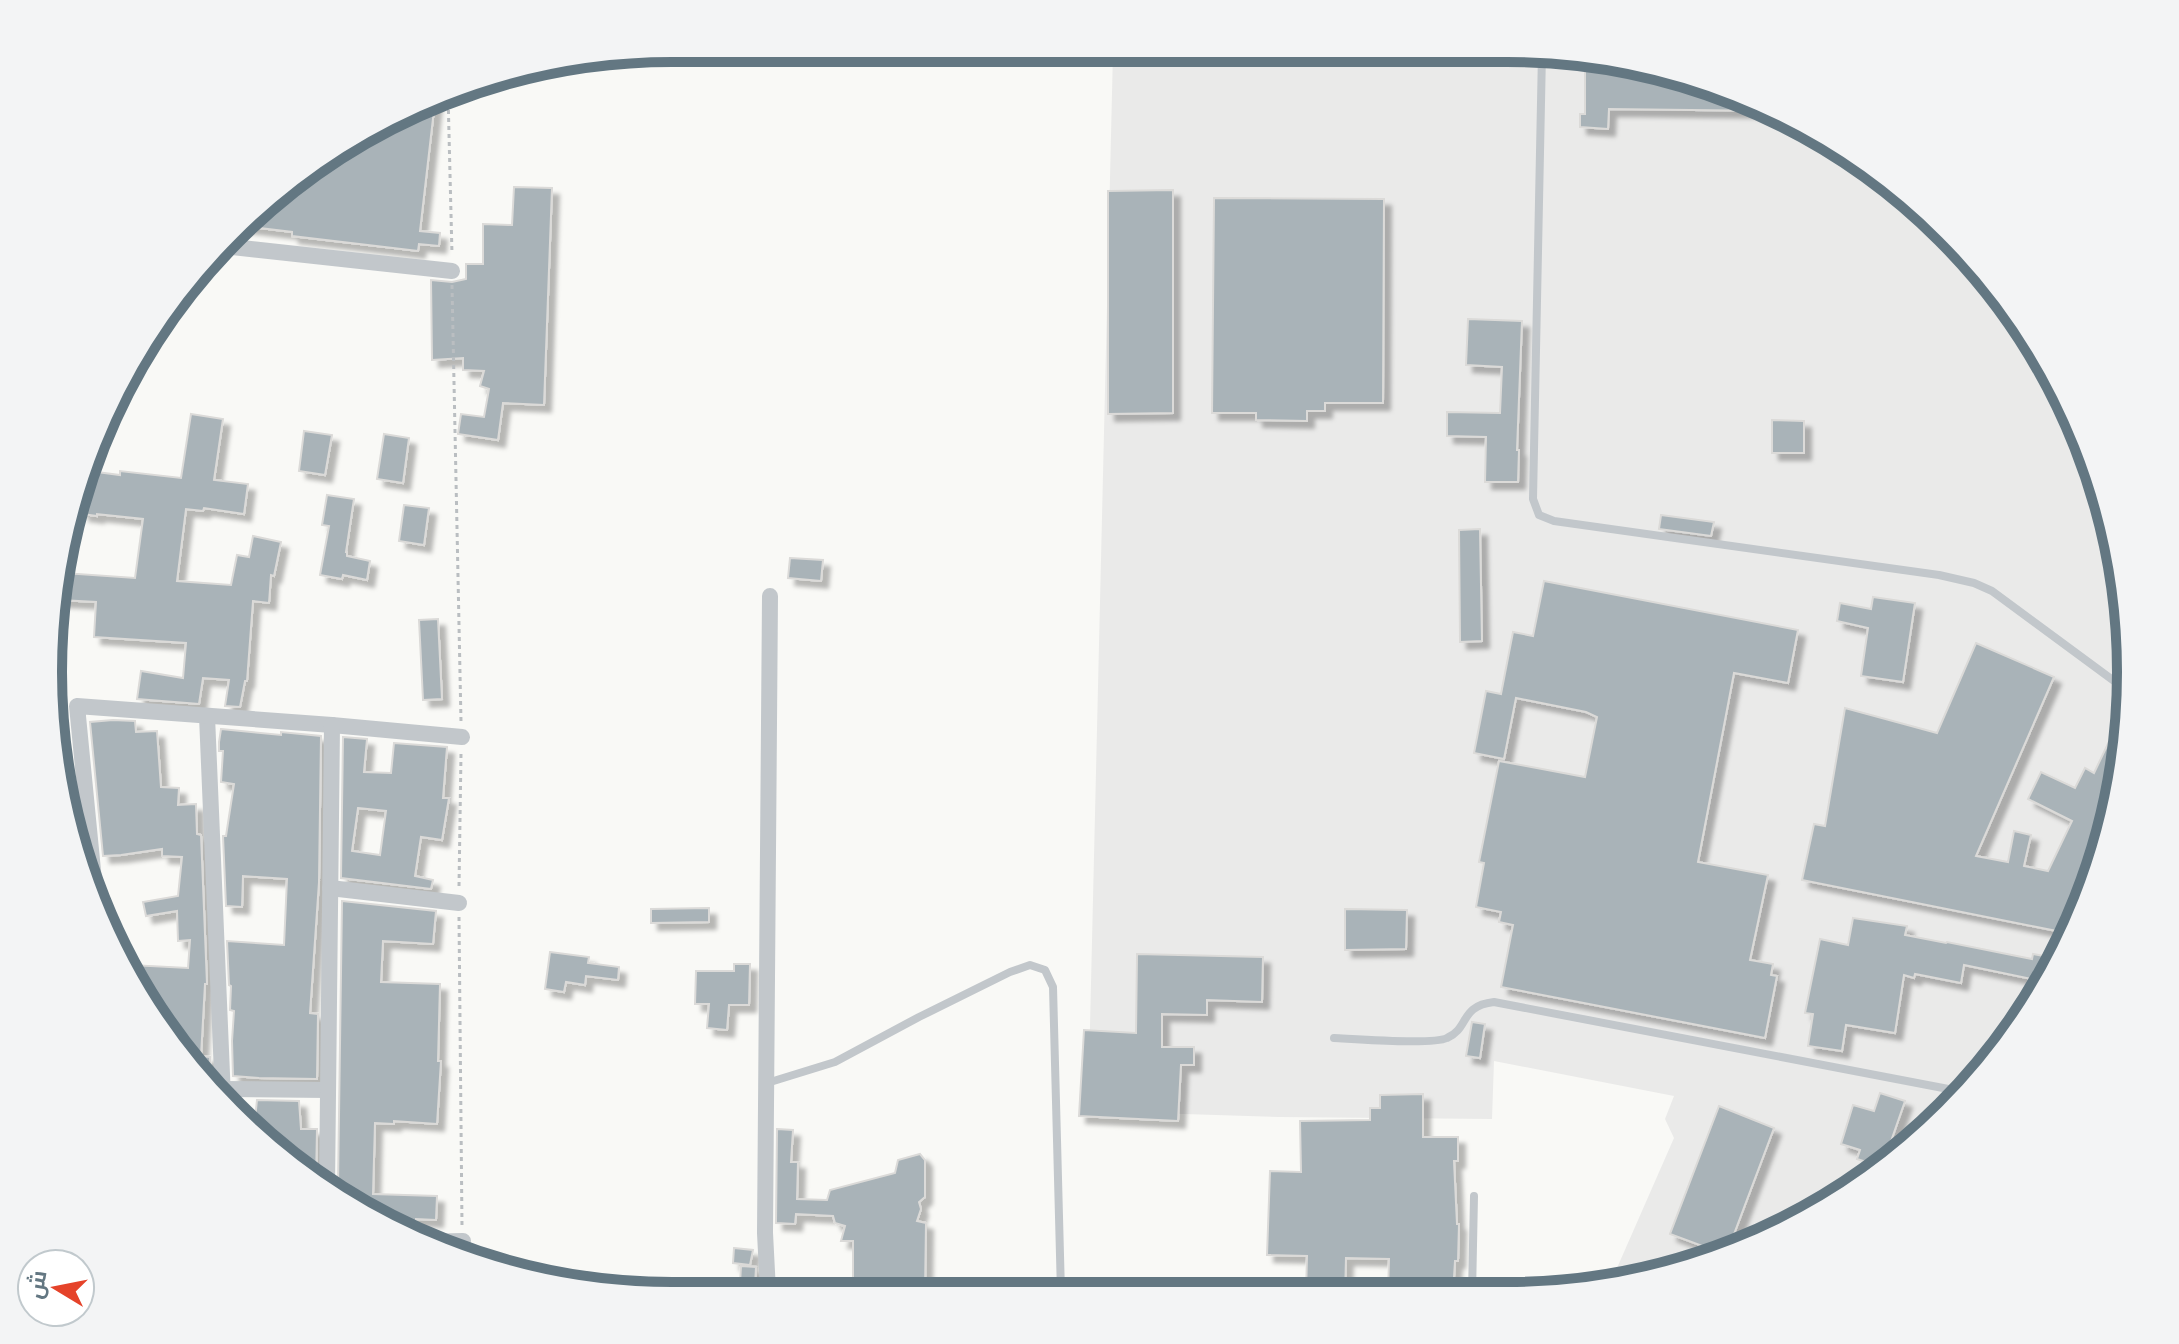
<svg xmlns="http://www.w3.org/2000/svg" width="2179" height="1344" viewBox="0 0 2179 1344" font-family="'Archivo Narrow',Cairo,sans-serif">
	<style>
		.built { fill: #eaeae9 }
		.building { fill: #a9b3b8; stroke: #dbdad8; stroke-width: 2; fill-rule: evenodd; filter: url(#shadow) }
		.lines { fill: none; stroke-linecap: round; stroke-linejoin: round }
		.path { stroke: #babec1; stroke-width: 3; stroke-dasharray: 4 4; stroke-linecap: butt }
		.service { stroke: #c2c7cb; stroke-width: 8 }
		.minor { stroke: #c2c7cb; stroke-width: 16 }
		.rim { fill: none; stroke: #637782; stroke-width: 10 }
	</style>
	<defs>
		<filter id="shadow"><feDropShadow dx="7" dy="7" stdDeviation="2" flood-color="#0004"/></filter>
	</defs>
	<rect width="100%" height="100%" fill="#f9f9f6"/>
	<polygon class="built" points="1113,51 1588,53 1745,95 1886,177 1976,260 2047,360 2098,471 2126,590 2130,712 2110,833 2067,948 2002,1051 1918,1141 1819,1213 1669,1275 1610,1284 1674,1138 1665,1119 1674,1096 1494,1061 1492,1119 1279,1117 1088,1111"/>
	<g class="building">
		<polygon points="1585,53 1745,95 1773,111 1609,109 1608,129 1580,127 1580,114 1585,114"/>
		<polygon points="435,101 420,231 440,233 439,246 419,244 418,251 292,236 292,232 243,226 292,177"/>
		<polygon points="514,187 552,188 544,405 503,403 498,440 458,434 461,414 484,417 489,389 480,386 484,371 463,370 463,358 432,360 431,280 452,282 466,279 466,264 483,264 483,224 512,225"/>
		<polygon points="1173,190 1173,413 1108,414 1108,191"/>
		<polygon points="1214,198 1384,199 1383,403 1325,403 1325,411 1307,411 1307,421 1256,420 1256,413 1212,413"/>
		<polygon points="1468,319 1522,321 1517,450 1519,450 1518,482 1485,482 1486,437 1447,436 1447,412 1500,413 1502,367 1466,365"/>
		<polygon points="191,414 223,419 214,480 248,484 244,514 204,508 203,511 186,509 177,581 231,585 237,555 249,557 253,536 281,542 274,576 271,575 269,603 253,601 247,681 245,681 240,707 225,706 229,680 203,678 199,704 137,699 141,671 183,678 186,643 94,637 96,602 60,600 64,573 135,578 143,519 97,514 97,516 82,514 83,509 75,508 82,470 120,475 120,471 181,478"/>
		<polygon points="1772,420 1804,421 1804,453 1772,453"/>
		<polygon points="304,431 332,435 325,475 299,471"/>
		<polygon points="384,434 409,438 403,483 377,479"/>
		<polygon points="327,495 354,499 346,552 347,552 347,556 370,561 367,580 343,575 342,579 320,575 329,526 322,525"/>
		<polygon points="404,505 429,508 424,545 399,541"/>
		<polygon points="1661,515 1714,522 1711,536 1659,529"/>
		<polygon points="1480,529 1482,641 1460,642 1459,530"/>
		<polygon points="790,558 823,560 821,581 788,578"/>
		<polygon points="1544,581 1798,630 1788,683 1734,673 1698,862 1768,875 1750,960 1773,964 1771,975 1777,976 1765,1038 1501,987 1513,925 1499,922 1501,912 1476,907 1484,863 1479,862 1499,761 1585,777 1597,717 1586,712 1516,698 1504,759 1474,753 1486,691 1501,694 1513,632 1533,636"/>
		<polygon points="1873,597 1915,603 1903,682 1861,676 1868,628 1837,621 1840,603 1871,609"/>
		<polygon points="438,619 442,699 423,700 419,620"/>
		<polygon points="1976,643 2054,677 1976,856 2008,862 2014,831 2031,835 2024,866 2048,871 2072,821 2028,799 2041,772 2075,788 2085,768 2094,773 2115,729 2126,734 2110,833 2109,836 2100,832 2078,877 2092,879 2072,934 1802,880 1814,824 1825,826 1845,708 1937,733"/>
		<polygon points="113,720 135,721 136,732 157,731 161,787 179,788 178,805 196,804 197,834 201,835 207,984 205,984 201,1056 210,1057 211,1086 177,1052 131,965 188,968 190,940 178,941 177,911 146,916 143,902 178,896 182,857 162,856 162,849 121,855 103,856 90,722"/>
		<polygon points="221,729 281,735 281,732 321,736 319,882 310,1013 318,1014 317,1079 259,1078 233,1076 232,1041 234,1011 230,1010 231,986 229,985 227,941 284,945 287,879 243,876 242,907 226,906 223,836 226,836 234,784 221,782 223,751 219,751 219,742"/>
		<path d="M343 737 367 739 364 772 391 773 394 743 447 747 443 798H449L442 840 421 837 415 876 433 880 431 889 341 878ZM358 808 386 811 380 855 352 851Z"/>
		<polygon points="76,811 81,856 78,856 71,812"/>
		<polygon points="342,901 436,911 433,944 383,941 381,982 440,984 438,1061 441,1061 437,1124 394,1121 394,1124 375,1123 373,1194 437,1196 436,1220 416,1219 416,1231 403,1231 336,1193 338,1187"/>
		<polygon points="709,908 709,922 651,923 651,909"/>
		<polygon points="1345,909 1407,910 1406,949 1345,950"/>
		<polygon points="1853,918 1907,926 1905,935 1946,943 1947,942 2032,959 2033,954 2060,959 2046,982 1964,965 1961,983 1915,974 1914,978 1904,975 1895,1033 1846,1025 1842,1051 1808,1046 1813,1014 1805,1013 1820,939 1848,945"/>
		<polygon points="550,952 589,957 588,963 619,967 618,980 586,976 585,985 566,982 564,992 545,989"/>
		<polygon points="1137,954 1263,957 1262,1002 1207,1000 1207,1015 1162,1014 1162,1047 1194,1047 1194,1065 1181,1065 1178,1121 1079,1116 1084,1030 1136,1033"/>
		<polygon points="734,964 750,964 749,1005 729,1005 727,1030 707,1028 709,1004 695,1004 696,971 734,971"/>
		<polygon points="1472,1022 1485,1024 1480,1058 1466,1056"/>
		<polygon points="1880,1093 1905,1101 1882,1167 1857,1159 1860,1150 1841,1144 1853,1105 1874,1111"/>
		<polygon points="1423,1094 1423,1137 1458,1137 1458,1161 1454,1161 1457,1224 1459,1224 1458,1261 1455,1261 1453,1294 1388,1294 1389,1259 1346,1258 1345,1294 1306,1294 1307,1256 1267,1255 1270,1171 1301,1172 1300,1121 1370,1120 1370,1108 1380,1108 1380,1095"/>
		<polygon points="257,1100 299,1101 301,1129 317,1129 316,1181 292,1167 254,1129"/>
		<polygon points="1719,1106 1774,1128 1728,1250 1721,1253 1670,1234"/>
		<polygon points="777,1129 793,1130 791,1162 798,1162 797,1199 827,1200 830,1190 895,1173 898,1160 920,1154 925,1160 925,1197 919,1202 921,1209 917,1221 926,1223 925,1292 893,1292 893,1288 853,1287 853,1241 841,1241 845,1226 835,1223 833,1216 796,1214 795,1224 776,1223"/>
		<polygon points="734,1248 753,1250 750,1265 733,1263"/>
		<polygon points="741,1266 756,1267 755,1285 740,1284"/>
	</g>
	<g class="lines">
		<g class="path">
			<polyline points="448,94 452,254"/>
			<polyline points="452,285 461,722"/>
			<polyline points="459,886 461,753"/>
			<polyline points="459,917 462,1226"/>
		</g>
		<g class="service">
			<polyline points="1542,53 1533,499 1539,515 1554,521 1939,575 1974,583 1992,591 2129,692"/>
			<path d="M1334 1038C1355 1039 1432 1045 1447 1038 1470 1028 1459 1006 1494 1002L1964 1092"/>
			<polyline points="767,1083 835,1062 919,1017 1010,972 1030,965 1045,970 1053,987 1061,1293"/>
			<polyline points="1472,1294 1474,1196"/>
		</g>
		<g class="minor">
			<polyline points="223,246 452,271"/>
			<polyline points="207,716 223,1098"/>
			<polyline points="330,888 459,903"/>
			<polyline points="96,901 77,706 332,725 462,737"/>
			<polyline points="223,1089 328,1090"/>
			<polyline points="327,1187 332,725"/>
			<polyline points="422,1242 463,1241"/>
			<polyline points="768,1291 765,1233 770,596"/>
		</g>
	</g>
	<path d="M0 0H2179V1344H0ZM672 62H1507A610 610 0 0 1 2117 672V672A610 610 0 0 1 1507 1282H672A610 610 0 0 1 62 672V672A610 610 0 0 1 672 62Z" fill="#f3f4f5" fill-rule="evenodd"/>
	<path class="rim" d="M672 62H1507A610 610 0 0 1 2117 672V672A610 610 0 0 1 1507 1282H672A610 610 0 0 1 62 672V672A610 610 0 0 1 672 62Z"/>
	<g transform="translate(56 1288) rotate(280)"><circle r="38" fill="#ffffff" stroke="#c1c9cd" stroke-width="2"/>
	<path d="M0-6L14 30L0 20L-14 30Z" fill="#e5432a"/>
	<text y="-12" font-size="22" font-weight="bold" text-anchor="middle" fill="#637782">ش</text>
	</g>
</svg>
